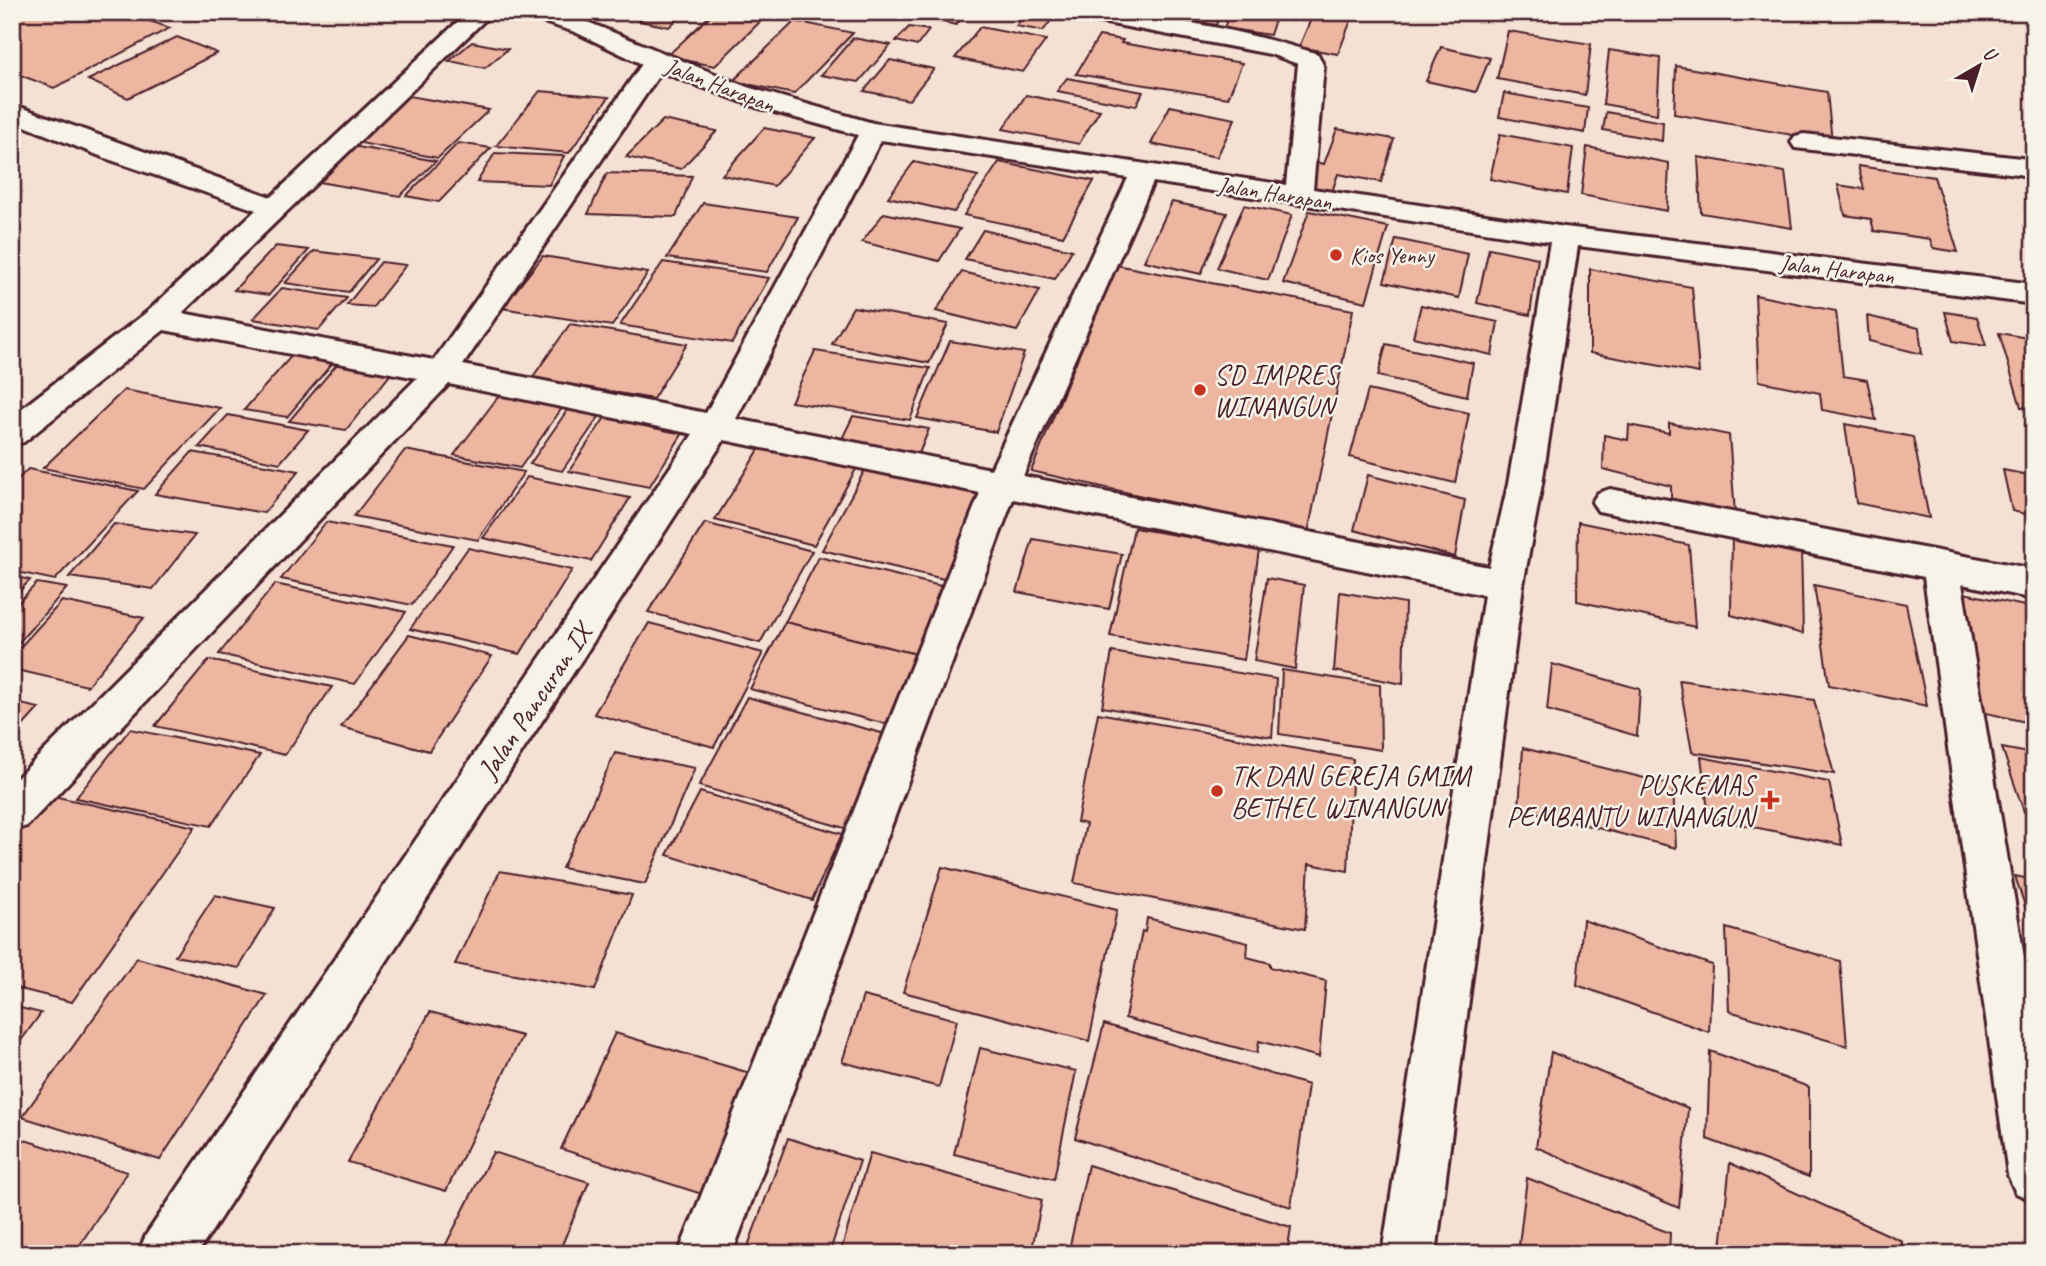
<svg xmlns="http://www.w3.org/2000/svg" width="2046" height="1266" viewBox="0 0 2046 1266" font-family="Caveat,sans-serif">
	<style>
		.building { fill: #ecb6a1; stroke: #4a1f2b; stroke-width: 2 }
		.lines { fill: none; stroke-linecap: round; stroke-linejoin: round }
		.minor-casing { stroke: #4a1f2b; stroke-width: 6 }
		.minor { fill: #f7f3e8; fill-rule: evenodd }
		.poi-dot { fill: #c8321e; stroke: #f7f3e8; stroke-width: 2.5 }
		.labels { text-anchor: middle; stroke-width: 5; stroke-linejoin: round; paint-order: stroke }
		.far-street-label { font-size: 23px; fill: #4a1f2b; stroke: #f7f3e8 }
		.far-poi-label { font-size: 23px; fill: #4a1f2b; stroke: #f7f3e8; text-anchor: start }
		.poi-label { font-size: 28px; fill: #4a1f2b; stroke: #f7f3e8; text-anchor: start }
		.street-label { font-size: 28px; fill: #4a1f2b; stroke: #f7f3e8 }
	</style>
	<rect width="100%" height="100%" fill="#f4e1d3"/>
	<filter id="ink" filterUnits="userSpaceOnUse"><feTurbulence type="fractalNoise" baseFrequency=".0143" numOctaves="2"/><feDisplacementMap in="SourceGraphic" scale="14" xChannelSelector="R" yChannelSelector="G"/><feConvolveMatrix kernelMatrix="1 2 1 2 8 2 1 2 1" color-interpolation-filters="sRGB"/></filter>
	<g filter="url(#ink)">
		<g class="building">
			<polygon points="12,12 124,12 170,28 54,88 12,72"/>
			<polygon points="650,12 685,12 669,27 639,21"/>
			<polygon points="714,12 770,12 715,66 666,57"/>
			<polygon points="921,12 967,12 956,25 917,17"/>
			<polygon points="1026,12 1049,12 1056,14 1043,31 1016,26"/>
			<polygon points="1143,12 1221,12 1216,25"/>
			<polygon points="1230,12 1303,12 1301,19 1276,16 1270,35 1224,28"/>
			<polygon points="1314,12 1353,15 1338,54 1299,47"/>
			<polygon points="795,21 853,33 794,94 733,81"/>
			<polygon points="909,27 929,30 917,46 896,41"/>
			<polygon points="980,27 1046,40 1023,72 955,58"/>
			<polygon points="1508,31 1591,44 1585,95 1497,79"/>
			<polygon points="1099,36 1123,40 1121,43 1242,63 1228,98 1076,74"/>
			<polygon points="177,37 217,53 128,98 88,80"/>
			<polygon points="853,38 891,45 859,82 821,75"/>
			<polygon points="472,42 508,49 485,68 449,61"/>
			<polygon points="1441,47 1490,58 1476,92 1426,81"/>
			<polygon points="1609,50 1660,58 1657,114 1603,104"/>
			<polygon points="890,60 934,69 909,100 864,91"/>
			<polygon points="1676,66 1827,92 1832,142 1674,114"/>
			<polygon points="1067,78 1143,92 1136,106 1057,91"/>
			<polygon points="540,91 609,97 569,153 496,146"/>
			<polygon points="1504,93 1588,108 1585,133 1499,117"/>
			<polygon points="403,95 489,110 438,158 350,141"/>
			<polygon points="1026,95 1100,110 1079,144 1003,129"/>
			<polygon points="1170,106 1235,119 1217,157 1151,144"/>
			<polygon points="1606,112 1663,122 1662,141 1603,130"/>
			<polygon points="663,120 717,131 681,169 626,157"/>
			<polygon points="764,128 815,138 774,186 722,175"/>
			<polygon points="1337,129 1394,139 1381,182 1338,174 1332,192 1306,186 1314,162 1324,164"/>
			<polygon points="1500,134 1573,148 1567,194 1490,179"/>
			<polygon points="458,143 491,148 439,202 406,196"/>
			<polygon points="352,146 436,161 400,196 313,181"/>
			<polygon points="1587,147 1669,163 1667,211 1581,195"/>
			<polygon points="495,153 564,156 549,185 477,182"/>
			<polygon points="1698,157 1785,172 1792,228 1701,213"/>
			<polygon points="914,162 978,176 954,212 888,197"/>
			<polygon points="999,162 1094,181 1063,236 964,215"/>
			<polygon points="1858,166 1934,177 1958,252 1933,248 1930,239 1874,231 1871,219 1845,215 1838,185 1864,189"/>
			<polygon points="607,173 692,176 676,217 588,214"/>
			<polygon points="1172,202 1227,213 1201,274 1144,261"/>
			<polygon points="703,203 798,217 767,272 667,258"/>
			<polygon points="1244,205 1292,215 1268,280 1217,268"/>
			<polygon points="1309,211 1388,227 1366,302 1283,283"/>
			<polygon points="884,213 960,229 939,261 862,242"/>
			<polygon points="983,230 1072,250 1055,279 965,259"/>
			<polygon points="1396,239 1468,254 1459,298 1384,282"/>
			<polygon points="276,246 309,250 269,295 234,290"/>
			<polygon points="1489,248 1538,258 1530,315 1477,303"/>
			<polygon points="314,251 376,259 349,292 285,283"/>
			<polygon points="543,256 648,273 612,326 502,308"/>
			<polygon points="381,262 406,265 373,307 347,305"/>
			<polygon points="663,262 769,278 732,343 620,325"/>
			<polygon points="1116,265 1353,310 1308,533 1031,471"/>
			<polygon points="1590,269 1692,287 1699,373 1590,353"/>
			<polygon points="962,272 1040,290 1017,331 936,311"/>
			<polygon points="282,288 347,298 319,330 253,319"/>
			<polygon points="1755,295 1836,311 1843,376 1867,380 1876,420 1822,410 1820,393 1759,381"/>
			<polygon points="1421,305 1498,322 1492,355 1413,337"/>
			<polygon points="853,307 948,324 929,363 832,344"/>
			<polygon points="1945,312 1977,317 1986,346 1953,341"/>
			<polygon points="1867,316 1919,328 1922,354 1869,341"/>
			<polygon points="570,324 687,344 653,399 532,378"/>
			<polygon points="1999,333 2034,339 2034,409 2021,407"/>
			<polygon points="950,341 1024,353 996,432 917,418"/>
			<polygon points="1386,344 1473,363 1467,396 1378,376"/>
			<polygon points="815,351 930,368 910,420 791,402"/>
			<polygon points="293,354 335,360 287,417 244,410"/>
			<polygon points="342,358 397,366 346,430 289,421"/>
			<polygon points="504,389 567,401 520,468 454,455"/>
			<polygon points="124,390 220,408 144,489 43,468"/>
			<polygon points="1368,390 1469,413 1455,483 1350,457"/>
			<polygon points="573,402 605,408 562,471 530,464"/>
			<polygon points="610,410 688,425 649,487 569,471"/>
			<polygon points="228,415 308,430 280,463 199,447"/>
			<polygon points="853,416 929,429 916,461 838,447"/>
			<polygon points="1669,423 1729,435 1735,513 1671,500 1671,486 1603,469 1604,435 1628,440 1629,425 1669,433"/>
			<polygon points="1845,424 1913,437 1929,518 1856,503"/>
			<polygon points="765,440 860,462 814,545 715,520"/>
			<polygon points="405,450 524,472 478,540 354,516"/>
			<polygon points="192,452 299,471 264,513 155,494"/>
			<polygon points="868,464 988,491 948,580 822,550"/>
			<polygon points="28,469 138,491 55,580 12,571 12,485"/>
			<polygon points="2003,470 2034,476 2034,516 2012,511"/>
			<polygon points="1368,475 1465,500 1455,557 1354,530"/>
			<polygon points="527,477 630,498 591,561 483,538"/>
			<polygon points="326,522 453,545 412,605 281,579"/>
			<polygon points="1578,522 1689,545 1695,627 1577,601"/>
			<polygon points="705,523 812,551 760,643 648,612"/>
			<polygon points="114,524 195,535 153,589 69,577"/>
			<polygon points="1134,528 1259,549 1244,660 1110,636"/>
			<polygon points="1732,528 1801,546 1803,634 1731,615"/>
			<polygon points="1033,539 1122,554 1109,609 1017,592"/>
			<polygon points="468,548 572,570 520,654 410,629"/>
			<polygon points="819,557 945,587 916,654 785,622"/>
			<polygon points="12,576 30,580 12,599"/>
			<polygon points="1267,578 1304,585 1295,669 1254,661"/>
			<polygon points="37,583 67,588 12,650 12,609"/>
			<polygon points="275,584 406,612 355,684 219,654"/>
			<polygon points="1814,585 1906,604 1927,706 1829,685"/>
			<polygon points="1950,590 2034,608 2034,724 1978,711"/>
			<polygon points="1340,592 1405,603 1403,684 1334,671"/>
			<polygon points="62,601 144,618 87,686 12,669 12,656"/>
			<polygon points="785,622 916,654 886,724 750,689"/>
			<polygon points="649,623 763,653 714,747 594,714"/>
			<polygon points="409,635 492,656 429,751 341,727"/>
			<polygon points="1112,652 1276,679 1272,737 1102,707"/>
			<polygon points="209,660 332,687 285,755 155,726"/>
			<polygon points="1552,664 1640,689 1637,736 1547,710"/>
			<polygon points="1282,670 1380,685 1381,750 1279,734"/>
			<polygon points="1679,680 1814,700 1834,774 1692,752"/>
			<polygon points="747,697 889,735 848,829 699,786"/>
			<polygon points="12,702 39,708 12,738"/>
			<polygon points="1098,713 1353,759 1348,871 1309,864 1305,929 1074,883 1086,824 1077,822"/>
			<polygon points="130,729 260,755 211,826 76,798"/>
			<polygon points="1523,748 1673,785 1676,848 1519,808"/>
			<polygon points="2002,748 2034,754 2034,814 2024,812"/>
			<polygon points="615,753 695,768 645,884 562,868"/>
			<polygon points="1701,757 1829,782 1842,845 1709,818"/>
			<polygon points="700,792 842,834 812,900 667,855"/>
			<polygon points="39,793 195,827 72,1002 12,987 12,827"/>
			<polygon points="942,867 1117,910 1089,1041 903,992"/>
			<polygon points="500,871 632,895 595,990 455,964"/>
			<polygon points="2015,876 2034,880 2034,921 2030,921"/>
			<polygon points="215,895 275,908 239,968 175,956"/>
			<polygon points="1147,918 1248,943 1247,957 1270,963 1270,967 1326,981 1319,1057 1259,1041 1257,1053 1125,1018 1142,931 1145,932"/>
			<polygon points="1583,920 1712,965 1709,1032 1577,985"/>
			<polygon points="1726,928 1840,961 1847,1046 1729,1011"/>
			<polygon points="137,958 267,995 160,1160 22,1117"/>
			<polygon points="863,996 957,1020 939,1087 842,1062"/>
			<polygon points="12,1006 41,1013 12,1053"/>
			<polygon points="430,1012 522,1036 446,1191 348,1162"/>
			<polygon points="1104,1024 1308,1085 1291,1207 1075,1138"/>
			<polygon points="615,1033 753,1074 705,1195 561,1149"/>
			<polygon points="980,1048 1076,1071 1054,1179 954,1154"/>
			<polygon points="1710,1051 1809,1087 1809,1177 1707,1139"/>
			<polygon points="1551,1052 1688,1108 1679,1208 1536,1147"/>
			<polygon points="12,1136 127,1172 74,1254 12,1254"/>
			<polygon points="788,1138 860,1161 829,1254 745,1254"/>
			<polygon points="493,1152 589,1182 558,1254 441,1254"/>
			<polygon points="870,1153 1042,1200 1031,1254 840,1254"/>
			<polygon points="1730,1163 1902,1241 1902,1254 1733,1254 1721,1248"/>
			<polygon points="1088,1165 1291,1227 1287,1254 1068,1254"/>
			<polygon points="1527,1178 1670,1233 1669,1254 1518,1254"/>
		</g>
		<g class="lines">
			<defs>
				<g id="minor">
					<path d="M468 12H493L182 313 434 360 642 64 575 32 527 17 524 12H563L747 87 873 123 1286 185 1298 64 1270 54 1085 19 1077 17 1074 12C1152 12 1243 30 1318 54L1324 67 1313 189 1565 227 2034 284V304L1578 246 1542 484 1523 585 1436 1254H1382L1484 595 1013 499 732 1254H678L980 493 724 440 197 1254H138L146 1235 693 434 449 384 27 826 12 831V783L417 378 164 330 24 442 12 446V416L147 312 256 210 105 158 12 121V104L271 197ZM661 72 756 107 858 135 706 413 463 365ZM881 140 1128 178 991 469 736 419ZM1153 182 1550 242 1508 484 1489 567 1023 476Z"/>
					<polygon points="1804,134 2021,158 2034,161 2034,178 2018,174 1795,148 1791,142 1795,136"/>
					<polygon points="1610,489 2034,569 2034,599 1962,584 2034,1017 2034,1201 2016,1193 2008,1175 1924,577 1598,511 1592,502 1598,493"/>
				</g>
			</defs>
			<use href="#minor" class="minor-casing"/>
			<use href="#minor" class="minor"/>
		</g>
	</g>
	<g class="poi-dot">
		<circle cx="1336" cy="255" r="7"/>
		<circle cx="1200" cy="390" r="7"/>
		<circle cx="1217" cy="791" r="7"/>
		<path d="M1766.5 789.5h7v7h7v7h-7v7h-7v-7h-7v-7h7z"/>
	</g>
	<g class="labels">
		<g class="far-street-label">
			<text transform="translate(720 85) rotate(21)" y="8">Jalan Harapan</text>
			<text transform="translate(1275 193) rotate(9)" y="8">Jalan Harapan</text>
			<text transform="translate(1837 269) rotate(7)" y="8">Jalan Harapan</text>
		</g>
		<g class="far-poi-label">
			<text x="1350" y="263">Kios Yenny</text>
		</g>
		<g class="poi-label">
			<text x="1214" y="384">SD IMPRES<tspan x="1214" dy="32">WINANGUN</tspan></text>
			<text x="1231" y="785">TK DAN GEREJA GMIM<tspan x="1231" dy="32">BETHEL WINANGUN</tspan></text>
			<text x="1754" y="794" text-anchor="end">PUSKEMAS<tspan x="1754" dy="32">PEMBANTU WINANGUN</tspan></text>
		</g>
		<g class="street-label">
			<text transform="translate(534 701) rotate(-56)" y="10">Jalan Pancuran IX</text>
		</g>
	</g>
	<rect width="2046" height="1266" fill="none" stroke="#f7f3e8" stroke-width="42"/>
	<rect x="21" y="21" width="2004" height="1224" fill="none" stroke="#4a1f2b" stroke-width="2.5" filter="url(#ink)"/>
	<g transform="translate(1979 66) rotate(39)" stroke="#f7f3e8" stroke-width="5" paint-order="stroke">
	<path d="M0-5L12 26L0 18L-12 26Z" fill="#4a1f2b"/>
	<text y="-10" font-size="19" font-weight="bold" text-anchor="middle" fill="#4a1f2b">U</text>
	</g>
</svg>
